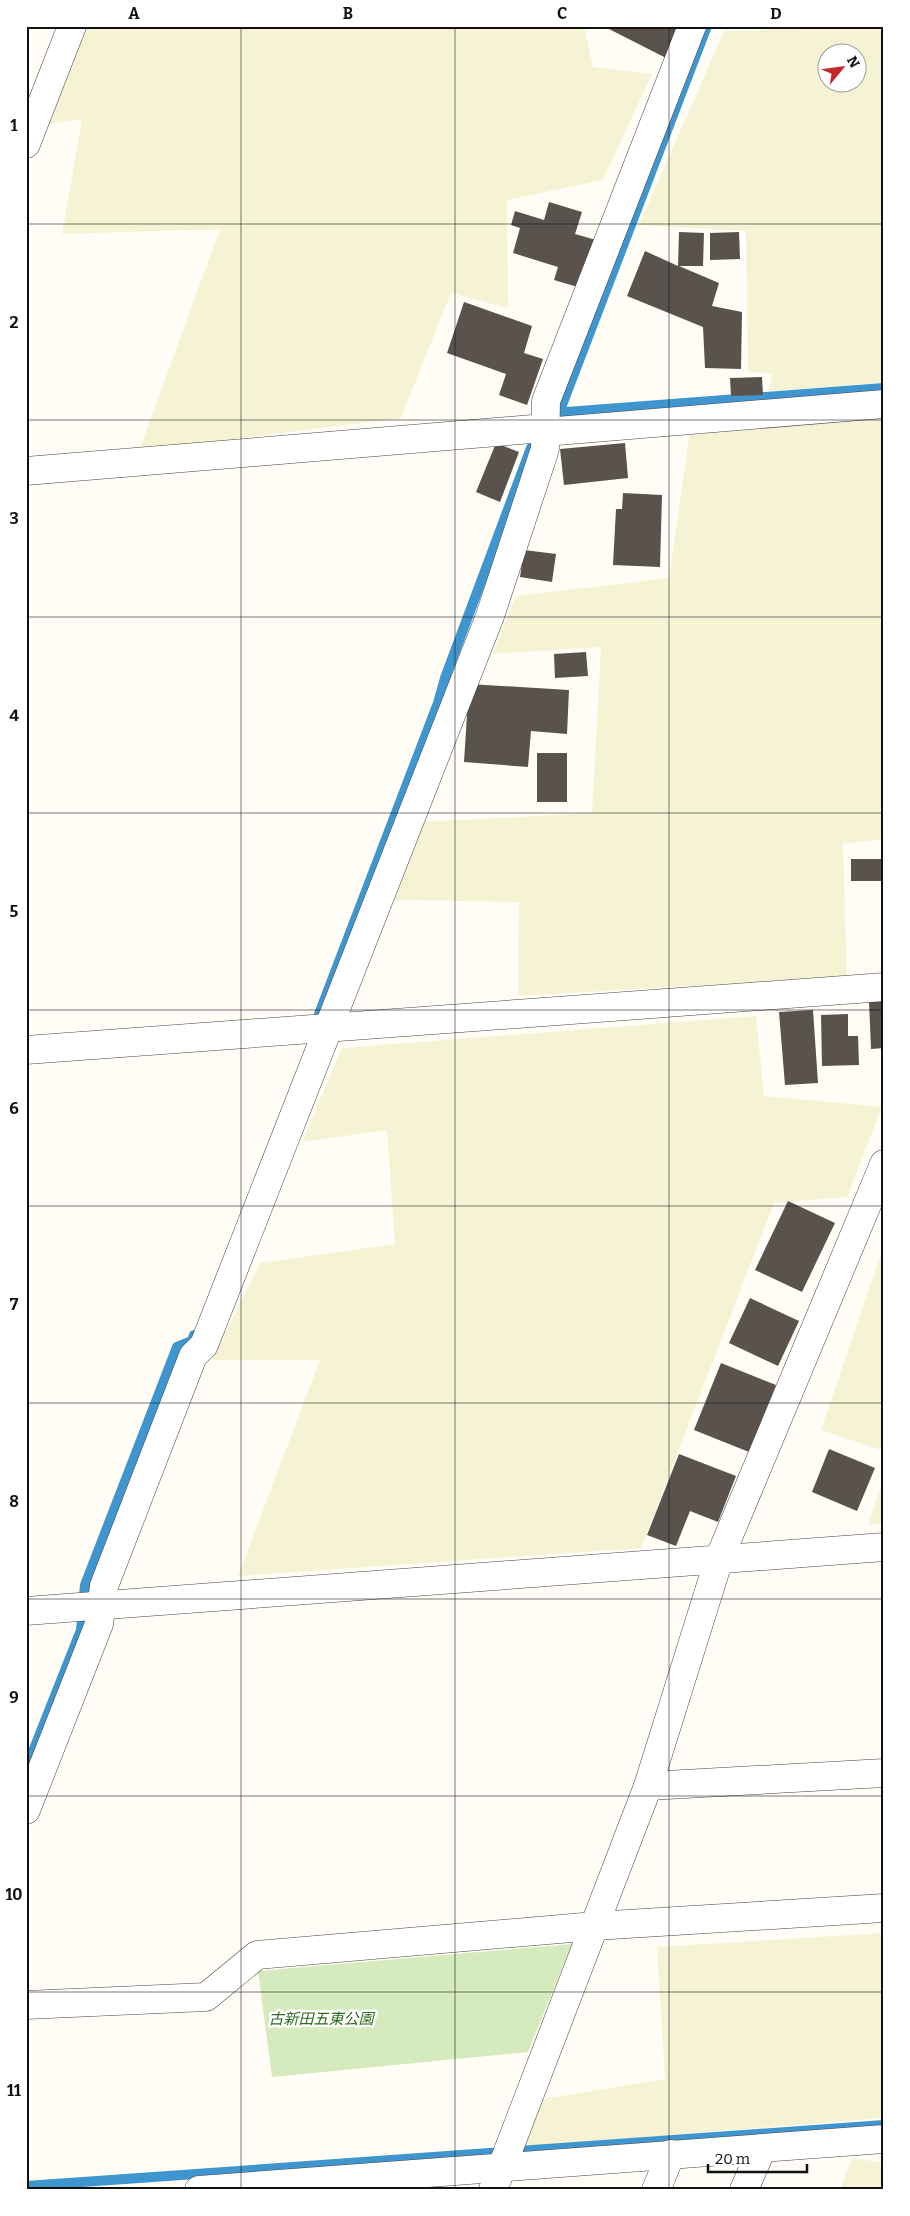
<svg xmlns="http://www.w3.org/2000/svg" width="910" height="2216" viewBox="0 0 910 2216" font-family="Bitter,'Noto Sans JP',serif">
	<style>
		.farmland { fill: #f6f3d4; fill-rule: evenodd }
		.green { fill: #d5ebbd }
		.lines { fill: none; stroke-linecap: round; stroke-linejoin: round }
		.stream { stroke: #3f96cf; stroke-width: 10 }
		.building { fill: #5a524d }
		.minor-casing { stroke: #444; stroke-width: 29 }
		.minor { stroke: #fff; stroke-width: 28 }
		.grid { fill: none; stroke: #111; stroke-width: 1; stroke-opacity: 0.55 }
		.labels { text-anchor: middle; stroke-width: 5; stroke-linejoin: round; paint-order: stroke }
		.park-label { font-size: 15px; font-style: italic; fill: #2f6b1f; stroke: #fff }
		.neatline { fill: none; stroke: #111; stroke-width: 2 }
		.grid-label { font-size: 16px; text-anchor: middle; font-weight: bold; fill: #111 }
	</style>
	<rect width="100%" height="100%" fill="#fffdf5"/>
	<g class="farmland">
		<polygon points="88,26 584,26 593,67 652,74 603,180 507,200 508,308 451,293 401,418 139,451 220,229 62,234 82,119 47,124"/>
		<path d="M884 27V383L769 391 772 374 748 372 746 231 639 225 724 31ZM858 52V82H828V52Z"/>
		<polygon points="884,417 884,839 843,844 847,977 518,996 519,902 391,900 421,822 592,813 601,647 492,654 516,596 669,578 690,431"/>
		<polygon points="756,1016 764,1096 882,1107 847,1197 774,1203 641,1548 238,1576 320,1360 212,1360 260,1263 395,1244 387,1130 302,1142 342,1048"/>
		<polygon points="884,1245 884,1451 821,1430"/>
		<polygon points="884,1477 884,1524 868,1525"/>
		<polygon points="884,1933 884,2118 520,2147 537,2100 665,2079 657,1947"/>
		<polygon points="852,2158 884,2163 884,2190 840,2190"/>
	</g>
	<polygon class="green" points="572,1944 528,2052 272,2077 258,1971"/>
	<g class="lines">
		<g class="stream">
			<polyline points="553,413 884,388"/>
			<polyline points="551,422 559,413 707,26"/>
			<polyline points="319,1014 438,703 445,678 531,448 539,438"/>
			<polyline points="26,1769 81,1630 85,1585 177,1347 192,1341 194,1335"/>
			<polyline points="26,2186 884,2125"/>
		</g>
	</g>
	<g class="building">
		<polygon points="610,26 683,26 670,60 609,29"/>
		<polygon points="549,202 582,212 575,234 596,240 581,288 554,280 558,267 513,253 520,228 511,225 515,211 544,220"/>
		<polygon points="679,232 704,233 703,266 679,266 719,283 712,306 742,312 741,369 705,368 703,327 627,296 645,251 678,266"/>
		<polygon points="739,232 740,259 710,260 710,233"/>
		<polygon points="464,302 532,326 524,353 543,359 527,405 499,395 506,374 447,353"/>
		<polygon points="762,377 763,395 731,396 730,378"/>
		<polygon points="496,443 519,452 500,502 476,492"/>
		<polygon points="625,443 628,478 564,485 560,449"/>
		<polygon points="623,493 662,495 660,567 613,565 616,509 622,509"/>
		<polygon points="524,550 556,554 552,582 520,577"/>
		<polygon points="586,652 588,676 555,678 554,654"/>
		<polygon points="469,684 569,690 567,734 531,731 528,767 464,762"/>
		<rect x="537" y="753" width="30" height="49"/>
		<rect x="851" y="859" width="33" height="22"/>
		<polygon points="884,1000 884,1048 871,1049 869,1001"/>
		<polygon points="813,1010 818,1083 785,1085 779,1012"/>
		<polygon points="848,1014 848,1036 858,1036 859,1065 822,1066 821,1015"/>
		<polygon points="788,1201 835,1223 802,1292 755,1270"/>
		<polygon points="750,1298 799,1321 778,1366 729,1343"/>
		<polygon points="721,1363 776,1385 749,1452 694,1430"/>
		<polygon points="829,1449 875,1468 857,1511 812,1492"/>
		<polygon points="679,1454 736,1476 718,1522 690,1511 676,1546 647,1535"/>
	</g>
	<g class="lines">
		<defs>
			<g id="minor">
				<polyline points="26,144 72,26"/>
				<polyline points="545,432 884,404"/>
				<polyline points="26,471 545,428"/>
				<polyline points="26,1050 884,987"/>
				<polyline points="26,1611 884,1547"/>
				<polyline points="648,1786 884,1773"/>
				<polyline points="26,1810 99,1624 104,1586 193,1356 204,1345 490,616 545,449 546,401 692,26"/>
				<polyline points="26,2005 206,1997 257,1955 595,1926 884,1908"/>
				<polyline points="199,2190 884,2139"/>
				<polyline points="493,2190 648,1786 719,1559 884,1164"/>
				<polyline points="656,2190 671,2154"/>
				<polyline points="744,2190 762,2148"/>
			</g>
		</defs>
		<use href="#minor" class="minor-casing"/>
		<use href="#minor" class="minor"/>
	</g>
	<path class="grid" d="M241 26V2190M455 26V2190M669 26V2190M26 224H884M26 420H884M26 617H884M26 813H884M26 1010H884M26 1206H884M26 1403H884M26 1599H884M26 1796H884M26 1992H884"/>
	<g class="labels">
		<g class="park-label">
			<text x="321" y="2024">古新田五東公園</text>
		</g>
	</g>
	<rect width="910" height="2216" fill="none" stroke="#ffffff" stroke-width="55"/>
	<g transform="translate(842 68) rotate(61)"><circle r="24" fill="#ffffff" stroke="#a0a0a0"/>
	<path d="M0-4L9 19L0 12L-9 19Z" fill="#c4262e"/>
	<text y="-8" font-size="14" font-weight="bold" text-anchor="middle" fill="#111111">N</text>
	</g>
	<path d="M708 2164v8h99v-8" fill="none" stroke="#111111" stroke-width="2.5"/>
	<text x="715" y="2164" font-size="15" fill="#111111" stroke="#ffffff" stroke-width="4" paint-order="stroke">20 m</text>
	<rect x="28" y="28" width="854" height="2160" class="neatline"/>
	<g class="grid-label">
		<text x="134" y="19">A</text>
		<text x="348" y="19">B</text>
		<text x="562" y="19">C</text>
		<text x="776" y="19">D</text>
		<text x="14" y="131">1</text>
		<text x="14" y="328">2</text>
		<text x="14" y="524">3</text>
		<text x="14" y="721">4</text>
		<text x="14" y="917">5</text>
		<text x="14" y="1114">6</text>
		<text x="14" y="1310">7</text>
		<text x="14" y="1507">8</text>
		<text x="14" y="1703">9</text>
		<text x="14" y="1900">10</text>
		<text x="14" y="2096">11</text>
	</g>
</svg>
